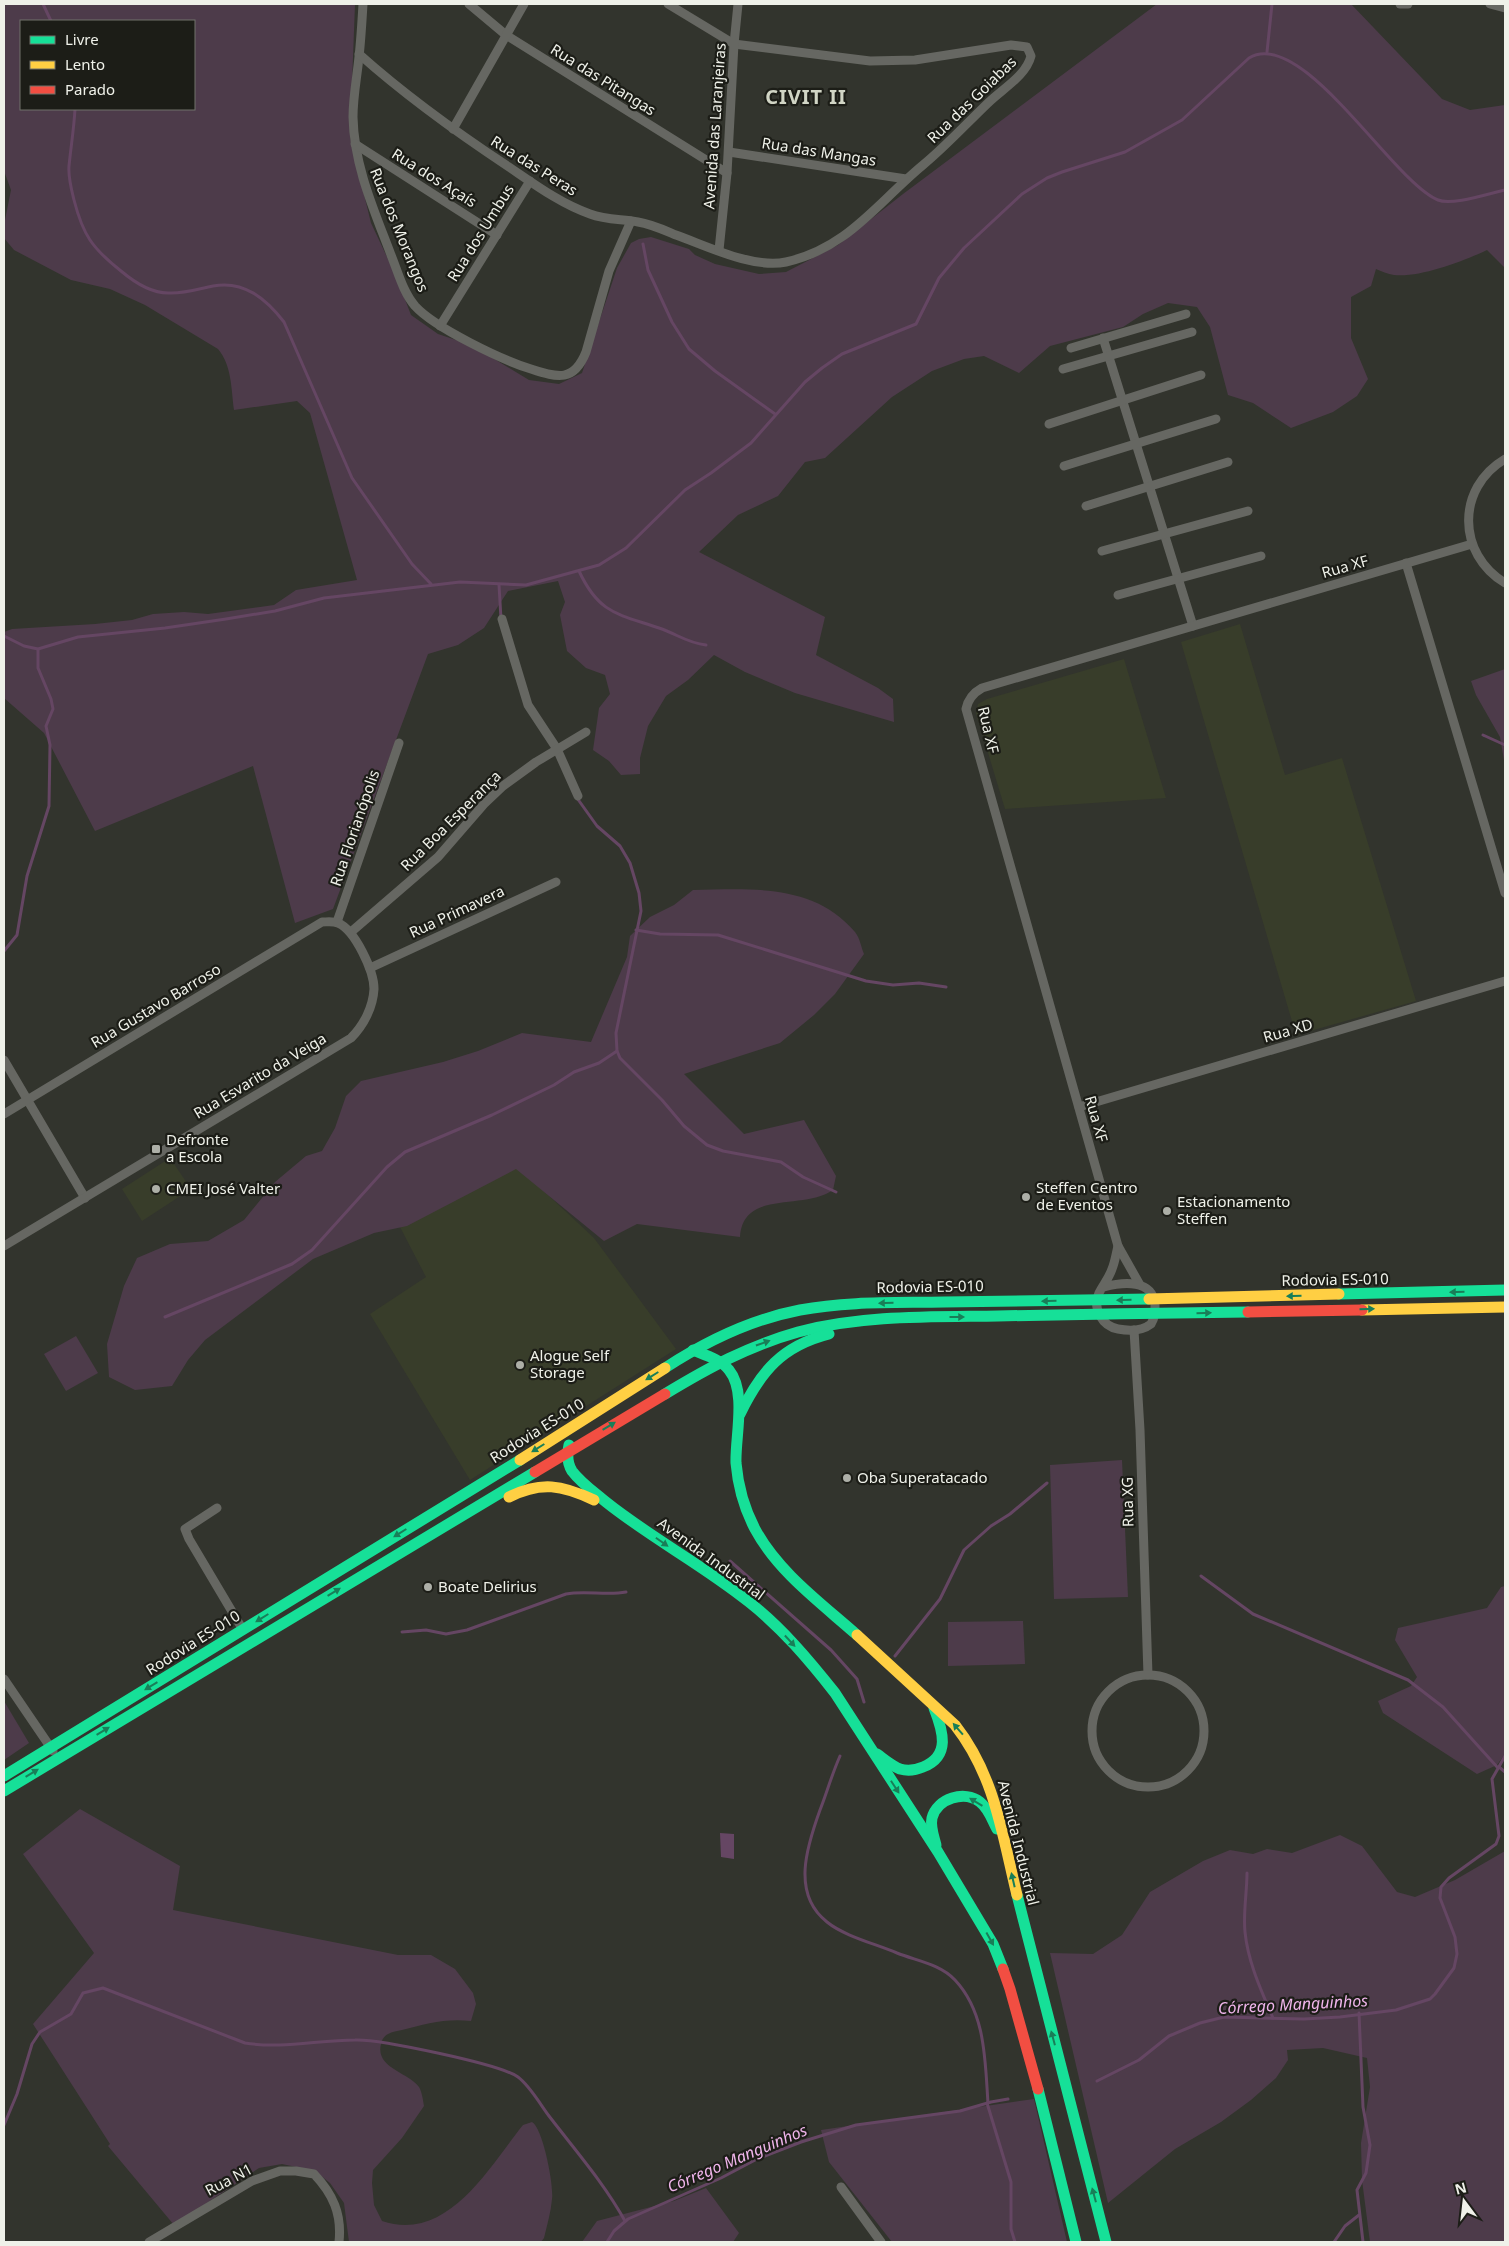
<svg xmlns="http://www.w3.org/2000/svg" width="1509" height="2246" viewBox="0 0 1509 2246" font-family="'Noto Sans',sans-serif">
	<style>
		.built { fill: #383d2a }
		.green { fill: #4d3b4a; fill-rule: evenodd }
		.water { fill: #654663 }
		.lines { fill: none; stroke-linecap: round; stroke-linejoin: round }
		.stream { stroke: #654663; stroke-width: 3 }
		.street { stroke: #666762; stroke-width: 9 }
		.fast { stroke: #16e098; stroke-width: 11 }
		.slow { stroke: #ffcf43; stroke-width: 11 }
		.jam { stroke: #f24e42; stroke-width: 11 }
		.oneway { fill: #197e58 }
		.poi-dot { fill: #adafa7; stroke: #1c1d17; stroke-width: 2 }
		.labels { text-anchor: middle; stroke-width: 4.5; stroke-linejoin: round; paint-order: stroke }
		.street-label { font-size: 15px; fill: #eff1e9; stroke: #1c1d17 }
		.poi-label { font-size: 15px; fill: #eff1e9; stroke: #1c1d17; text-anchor: start }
		.water-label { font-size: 16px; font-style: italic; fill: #efb4ea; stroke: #1c1d17 }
		.district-label { font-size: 20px; font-weight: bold; letter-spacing: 1px; fill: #d1d5c5; stroke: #1c1d17 }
	</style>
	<rect width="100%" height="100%" fill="#32342d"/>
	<g class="built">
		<polygon points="1240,624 1285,775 1342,758 1416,1001 1296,1035 1181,642"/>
		<polygon points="1124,659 1166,798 1005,809 976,713 978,704 987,699"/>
		<polygon points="170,1158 191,1189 142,1221 122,1189"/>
		<polygon points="517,1166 594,1238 676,1349 470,1480 370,1314 426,1277 399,1225"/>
	</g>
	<g class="green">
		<path d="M4 4H355L350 137 371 223 396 276 411 315 438 334 471 345 529 380 559 384 582 373 617 268 631 243 639 239 651 237 689 249 695 255 715 264 759 274 786 272 838 245 903 194 1157 4H1351L1442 99 1470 110 1505 105V268L1487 250C1464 261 1419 278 1394 275 1388 274 1381 271 1376 269L1371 286 1351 297V338L1368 379 1357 396 1333 412 1291 428 1253 403 1228 395 1210 327 1197 307 1168 303 1143 314 1123 327 1050 346 1019 373 984 356 964 359 932 371 892 397 825 458 805 462 778 496 738 515 699 552 825 617 816 655 878 688 893 699 894 722 795 693 745 672 714 655 688 680 666 696 648 726 640 758V774L621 775 609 761 593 750 599 708 610 694 605 675 586 668 567 651 560 615 565 602 558 581 508 591 484 628 458 645 428 654 333 909 295 923 253 766 95 831 44 733 4 698V632L12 629 95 624 132 620 153 614 184 612 208 614 260 607 274 605 296 590 357 580 310 413 297 401 234 410C231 388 232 366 218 349L145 305 110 289 71 280 14 250 4 238V225L11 190 4 171ZM21 21H194V109H21Z"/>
		<polygon points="1505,669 1505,766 1500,737 1476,695 1471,681"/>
		<path d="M693 890C750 889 814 883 855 932 860 938 861 947 864 954L835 994 814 1015 780 1043 684 1074 744 1134 804 1120 836 1176 833 1190C803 1211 743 1189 740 1237L637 1224 604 1241 516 1169 407 1226 374 1233 313 1259 205 1340 188 1360 172 1386 135 1390 109 1377 107 1344 124 1286 137 1258 170 1244 208 1241 244 1220 275 1182 306 1156 322 1151 335 1128 346 1096 361 1081 443 1062 478 1051 522 1033 591 1042 627 957 630 936 650 917 674 905Z"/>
		<polygon points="76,1336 98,1373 66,1391 44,1354"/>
		<polygon points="1122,1460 1128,1597 1054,1599 1050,1465"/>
		<polygon points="1505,1586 1505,1754 1497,1765 1477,1774 1383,1713 1378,1701 1411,1686 1417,1677 1395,1640 1398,1628 1487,1608 1501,1587"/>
		<polygon points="1023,1621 1025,1664 948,1666 948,1622"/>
		<polygon points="4,1701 29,1743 4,1760"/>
		<path d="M80 1809 180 1866 173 1910 398 1955H431L455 1969 473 1993 476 2004 471 2021C446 2018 425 2024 402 2030 393 2032 383 2033 381 2044 375 2068 408 2072 419 2087 422 2092 423 2100 424 2106L402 2138 373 2170 372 2183 374 2205 382 2221C448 2243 489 2167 523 2125L532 2122C543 2128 554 2186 552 2199 551 2212 547 2225 544 2238L541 2242H349L344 2203 330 2183 315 2171 282 2164 259 2168 174 2225 108 2146 110 2144 33 2024 94 1953 23 1854Z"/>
		<polygon points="1340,1835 1362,1846 1397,1892 1415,1897 1455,1880 1505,1851 1505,2242 1370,2242 1362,2180 1361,2143 1370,2087 1367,2058 1323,2048 1287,2050 1288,2060 1276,2078 1251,2100 1221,2122 1175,2149 1108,2203 1050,1953 1093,1954 1122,1935 1150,1892 1203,1861 1230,1850 1253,1854 1267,1849 1292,1853"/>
		<polygon points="1034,2099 1067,2242 892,2242 829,2162 821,2130"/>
		<polygon points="706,2188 739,2233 733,2242 582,2242 597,2221 674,2201"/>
	</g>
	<polygon class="water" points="720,1833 734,1834 734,1859 721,1857"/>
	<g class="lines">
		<g class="stream">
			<polyline points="43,4 51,21"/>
			<polyline points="1267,52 1272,4"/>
			<path d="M75 109C74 128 71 146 69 166 68 177 71 188 74 200 83 235 92 248 121 271 134 282 150 293 168 293 184 294 198 289 213 286 244 280 266 299 284 322L352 478 412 564 431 584"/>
			<polyline points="643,244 648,270 672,322 689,349 715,371 775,414"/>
			<path d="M579 571C599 614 618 614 659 628 677 634 687 643 706 645"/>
			<polyline points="499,585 501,619"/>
			<path d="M4 636 24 646 38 649 78 637 165 628 226 619 275 611 324 598 460 582 526 585 599 565 626 548 685 490 711 473 751 443 805 382 822 368 842 354 916 324 939 278 964 248 1022 194 1047 178 1062 172 1125 152 1182 120 1249 58C1302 26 1393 182 1438 200 1452 206 1490 193 1505 190"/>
			<polyline points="1483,735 1505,745"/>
			<polyline points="577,798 597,826 620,846 630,863 639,893 641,911 616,1033 617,1051 620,1058 662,1100 684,1126 707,1145 723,1151 781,1162 803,1177 836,1192"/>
			<polyline points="636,930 660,934 718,935 866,981 893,985 919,983 946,987"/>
			<polyline points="4,951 17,935 27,876 49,806 50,745 46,726 53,709 51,699 38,668 38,649"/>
			<polyline points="165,1317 292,1264 312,1250 387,1167 405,1152 492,1115 554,1085 574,1072 599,1063 617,1051"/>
			<polyline points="730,1561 831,1650 857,1679 864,1702"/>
			<polyline points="1201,1576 1253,1614 1408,1680 1443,1707 1498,1768"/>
			<path d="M402 1632 426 1630 446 1634 467 1630 566 1594C586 1590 606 1596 626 1592"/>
			<polyline points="895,1656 940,1599 964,1550 991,1526 1010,1514 1047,1483"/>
			<path d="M840 1756C832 1774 827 1792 820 1810 807 1846 791 1894 827 1922 844 1936 876 1944 897 1953 917 1961 940 1964 955 1980 986 2013 985 2061 988 2103"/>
			<polyline points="1499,1767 1505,1772"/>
			<path d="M1247 1873C1247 1892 1243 1913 1245 1932 1248 1962 1261 1990 1273 2018"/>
			<polyline points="1359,2013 1363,2107 1370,2145 1366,2173 1357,2190 1363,2242"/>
			<polyline points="1097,2081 1139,2060 1169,2036 1200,2023 1224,2017 1304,2019 1340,2017 1396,2010 1430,1999 1435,1994 1454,1968 1457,1954 1455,1937 1440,1898 1441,1887 1449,1878 1496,1844 1499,1836 1492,1779 1505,1756"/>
			<polyline points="987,2103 1011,2182 1011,2229 1015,2242"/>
			<path d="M4 2125 17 2094 32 2044 40 2032 71 2014 83 1993 103 1988 245 2043C282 2049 318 2040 355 2040 379 2039 500 2064 518 2077 530 2086 540 2104 549 2116 575 2150 604 2183 625 2221"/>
			<polyline points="607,2242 614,2231 628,2219 721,2178 757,2159 801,2142 856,2125 960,2111 991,2102 1008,2099"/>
			<polyline points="1334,2242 1345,2226 1359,2215"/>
		</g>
		<g class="street">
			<path d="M363 4C362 21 361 39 359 57 357 77 353 97 353 117 354 166 374 210 391 255 398 272 403 292 415 306 435 328 502 360 531 369 558 378 574 382 586 352L609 271 631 221"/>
			<polyline points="469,4 506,35 727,173"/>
			<polyline points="1400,4 1408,4"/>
			<polyline points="1490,4 1505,8"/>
			<path d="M359 54C406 96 456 132 509 167 534 184 561 204 590 214 606 220 621 219 638 222 651 224 664 230 676 235 707 246 753 269 786 262 848 248 877 203 923 165 946 146 966 124 988 103 1002 89 1026 76 1031 56L1027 47 1011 45 915 60 870 61 734 44 668 4"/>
			<polyline points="453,129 524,4"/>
			<polyline points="355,144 497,235"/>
			<polyline points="729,152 906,179"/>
			<polyline points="719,250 727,173 734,44 738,4"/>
			<polyline points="440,326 530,181"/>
			<polyline points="1103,338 1193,626"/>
			<polyline points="1071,348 1186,314"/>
			<polyline points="1063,369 1192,332"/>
			<polyline points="1049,424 1201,375"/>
			<path d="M1505 459C1456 488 1457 554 1505 583"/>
			<polyline points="1064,466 1216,419"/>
			<polyline points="1086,506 1228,462"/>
			<polyline points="1102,551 1248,511"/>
			<polyline points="1406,563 1505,893"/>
			<polyline points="1118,595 1261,556"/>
			<polyline points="502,619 528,705 557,749 578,796"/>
			<polyline points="337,922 399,743"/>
			<polyline points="351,932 438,857 484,804 503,786 536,762 586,732"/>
			<polyline points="370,968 556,882"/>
			<polyline points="4,1060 85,1198"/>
			<polyline points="1079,1107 1505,981"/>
			<path d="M4 1114 322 922C327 922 333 921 338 923 355 930 374 971 374 989 373 1007 364 1025 351 1038L4 1246"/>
			<path d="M1140 1285 1118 1246 966 709C968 699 973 693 982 688L1472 544"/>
			<path d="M1104 1287C1123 1282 1153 1279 1155 1305 1155 1313 1155 1317 1151 1324 1142 1331 1129 1331 1118 1329 1102 1326 1092 1308 1099 1293 1103 1285 1109 1278 1112 1269 1115 1262 1116 1254 1118 1246"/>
			<polyline points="1134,1330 1140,1430 1148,1675"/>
			<polyline points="217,1508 185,1529 189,1539 243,1630"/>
			<circle cx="1148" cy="1731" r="56"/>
			<polyline points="4,1679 53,1751"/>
			<polyline points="841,2187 881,2242"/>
			<path d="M149 2242 252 2181 280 2171H296L314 2174C333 2194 342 2214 339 2242"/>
		</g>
		<g class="fast">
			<polyline points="1339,1294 1505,1290"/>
			<path d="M693 1350C705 1355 720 1359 729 1370 747 1392 735 1437 736 1463 738 1486 744 1508 755 1529 778 1572 821 1603 857 1635"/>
			<path d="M665 1368C705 1342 753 1319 800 1310 847 1301 896 1303 944 1302 1012 1301 1080 1300 1149 1299"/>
			<path d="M665 1394C708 1368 748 1346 798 1332 862 1315 932 1317 998 1316 1081 1314 1165 1313 1248 1312"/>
			<path d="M740 1414C761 1371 782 1346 829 1334"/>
			<path d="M569 1445C567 1454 567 1463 572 1471 581 1483 594 1492 606 1502 651 1538 703 1565 749 1602 782 1628 809 1660 835 1693L938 1852 993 1944 1003 1969"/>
			<path d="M877 1754C884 1759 892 1766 900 1769 907 1771 916 1770 923 1767 951 1756 943 1731 934 1708"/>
			<polyline points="4,1776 520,1460"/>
			<polyline points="4,1791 535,1472"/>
			<path d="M936 1845C934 1837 930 1827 932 1818 937 1798 965 1790 980 1802 989 1809 992 1820 997 1829"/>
			<polyline points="1017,1895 1106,2242"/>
			<polyline points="1038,2089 1076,2242"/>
		</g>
		<g class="slow">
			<polyline points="1149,1299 1339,1294"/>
			<polyline points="1362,1310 1505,1307"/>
			<polyline points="520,1460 665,1368"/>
			<path d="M509 1497C541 1481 562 1485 594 1500"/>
			<path d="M857 1635 955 1725C995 1776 1002 1834 1017 1895"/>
		</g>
		<g class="jam">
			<polyline points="1248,1312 1362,1310"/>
			<polyline points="535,1472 665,1394"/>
			<polyline points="1003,1969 1010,1989 1038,2089"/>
		</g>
	</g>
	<defs><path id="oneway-solid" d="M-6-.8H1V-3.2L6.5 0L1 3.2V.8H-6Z" transform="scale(1.25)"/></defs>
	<g class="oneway">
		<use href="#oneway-solid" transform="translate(1457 1292) rotate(179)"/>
		<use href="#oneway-solid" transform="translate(1294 1296) rotate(179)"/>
		<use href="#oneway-solid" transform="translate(1124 1300) rotate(179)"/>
		<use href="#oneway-solid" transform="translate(1049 1301) rotate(179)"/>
		<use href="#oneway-solid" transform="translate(886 1303) rotate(179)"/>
		<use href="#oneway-solid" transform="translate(1367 1309) rotate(-1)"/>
		<use href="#oneway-solid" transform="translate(1204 1313) rotate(-1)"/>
		<use href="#oneway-solid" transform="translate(957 1317)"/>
		<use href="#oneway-solid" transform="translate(763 1343) rotate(-19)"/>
		<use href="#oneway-solid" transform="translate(652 1376) rotate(148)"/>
		<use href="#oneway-solid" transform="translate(609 1426) rotate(-31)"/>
		<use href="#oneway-solid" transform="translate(538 1448) rotate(148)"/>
		<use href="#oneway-solid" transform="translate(400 1533) rotate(148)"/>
		<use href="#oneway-solid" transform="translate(662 1542) rotate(35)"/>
		<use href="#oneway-solid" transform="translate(334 1592) rotate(-31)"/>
		<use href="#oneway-solid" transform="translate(262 1618) rotate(148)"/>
		<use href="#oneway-solid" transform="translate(790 1641) rotate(47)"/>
		<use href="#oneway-solid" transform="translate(151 1686) rotate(149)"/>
		<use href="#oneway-solid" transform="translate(958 1729) rotate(-131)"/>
		<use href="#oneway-solid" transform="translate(103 1731) rotate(-31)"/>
		<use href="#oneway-solid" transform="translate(32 1773) rotate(-31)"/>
		<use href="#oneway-solid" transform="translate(895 1787) rotate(57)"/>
		<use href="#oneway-solid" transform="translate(976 1802) rotate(-149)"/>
		<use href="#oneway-solid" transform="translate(1013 1880) rotate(-103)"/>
		<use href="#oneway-solid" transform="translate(990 1939) rotate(61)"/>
		<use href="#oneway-solid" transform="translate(1053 2038) rotate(-105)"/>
		<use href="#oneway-solid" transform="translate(1094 2195) rotate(-105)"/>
	</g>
	<g class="poi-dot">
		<rect x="151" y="1144" width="10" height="10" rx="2.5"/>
		<circle cx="156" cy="1189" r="5"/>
		<circle cx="1026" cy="1197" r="5"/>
		<circle cx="1167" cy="1211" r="5"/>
		<circle cx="520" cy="1365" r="5"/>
		<circle cx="847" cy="1478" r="5"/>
		<circle cx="428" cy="1587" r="5"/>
	</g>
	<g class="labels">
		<g class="street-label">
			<text transform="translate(603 80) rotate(32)" y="5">Rua das Pitangas</text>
			<text transform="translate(972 100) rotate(-44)" y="5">Rua das Goiabas</text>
			<text transform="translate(715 126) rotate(-86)" y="5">Avenida das Laranjeiras</text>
			<text transform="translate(819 152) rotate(9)" y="5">Rua das Mangas</text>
			<text transform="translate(534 166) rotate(32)" y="5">Rua das Peras</text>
			<text transform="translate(434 178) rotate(32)" y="5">Rua dos Açaís</text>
			<text transform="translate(399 230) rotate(68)" y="5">Rua dos Morangos</text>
			<text transform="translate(481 233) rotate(-58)" y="5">Rua dos Umbus</text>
			<text transform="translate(1345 567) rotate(-16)" y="5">Rua XF</text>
			<text transform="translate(988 730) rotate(77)" y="5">Rua XF</text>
			<text transform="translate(451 821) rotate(-45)" y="5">Rua Boa Esperança</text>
			<text transform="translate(355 828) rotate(-71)" y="5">Rua Florianópolis</text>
			<text transform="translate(457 912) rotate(-25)" y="5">Rua Primavera</text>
			<text transform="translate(156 1006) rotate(-31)" y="5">Rua Gustavo Barroso</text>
			<text transform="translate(1288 1031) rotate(-16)" y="5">Rua XD</text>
			<text transform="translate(260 1076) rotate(-31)" y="5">Rua Esvarito da Veiga</text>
			<text transform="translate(1096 1119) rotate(74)" y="5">Rua XF</text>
			<text transform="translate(1335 1280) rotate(-1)" y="5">Rodovia ES-010</text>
			<text transform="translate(930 1287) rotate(-1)" y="5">Rodovia ES-010</text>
			<text transform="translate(537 1431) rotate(-32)" y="5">Rodovia ES-010</text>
			<text transform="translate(1128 1502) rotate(-91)" y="5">Rua XG</text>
			<text transform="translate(711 1559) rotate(36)" y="5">Avenida Industrial</text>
			<text transform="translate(193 1643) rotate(-32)" y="5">Rodovia ES-010</text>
			<text transform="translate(1018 1843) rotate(76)" y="5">Avenida Industrial</text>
			<text transform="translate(229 2180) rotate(-28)" y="5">Rua N1</text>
		</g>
		<g class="poi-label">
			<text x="166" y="1145">Defronte<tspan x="166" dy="17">a Escola</tspan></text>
			<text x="1036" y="1193">Steffen Centro<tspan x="1036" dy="17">de Eventos</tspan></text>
			<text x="166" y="1194">CMEI José Valter</text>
			<text x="1177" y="1207">Estacionamento<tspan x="1177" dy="17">Steffen</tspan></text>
			<text x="530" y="1361">Alogue Self<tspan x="530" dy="17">Storage</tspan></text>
			<text x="857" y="1483">Oba Superatacado</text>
			<text x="438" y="1592">Boate Delirius</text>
		</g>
		<g class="water-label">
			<text transform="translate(1293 2004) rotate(-3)" y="6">Córrego Manguinhos</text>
			<text transform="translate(737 2158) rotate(-23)" y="6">Córrego Manguinhos</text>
		</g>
		<g class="district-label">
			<text x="806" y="104">CIVIT II</text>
		</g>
	</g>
	<rect width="1509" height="2246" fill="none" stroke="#eff1e9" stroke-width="10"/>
	<rect x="20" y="20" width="175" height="90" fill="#1c1d17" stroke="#70726b"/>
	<rect x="30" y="36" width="25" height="8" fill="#16e098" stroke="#70726b"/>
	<text x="65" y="45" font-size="15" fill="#eff1e9">Livre</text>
	<rect x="30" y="61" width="25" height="8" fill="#ffcf43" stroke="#70726b"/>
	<text x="65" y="70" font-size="15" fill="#eff1e9">Lento</text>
	<rect x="30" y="86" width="25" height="8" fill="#f24e42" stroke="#70726b"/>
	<text x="65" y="95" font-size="15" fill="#eff1e9">Parado</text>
	<g transform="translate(1464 2201) rotate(345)" stroke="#1c1d17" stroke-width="4" paint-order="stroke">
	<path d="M0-4L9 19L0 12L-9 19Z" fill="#eff1e9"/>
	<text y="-8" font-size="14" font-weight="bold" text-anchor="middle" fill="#eff1e9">N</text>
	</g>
</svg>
